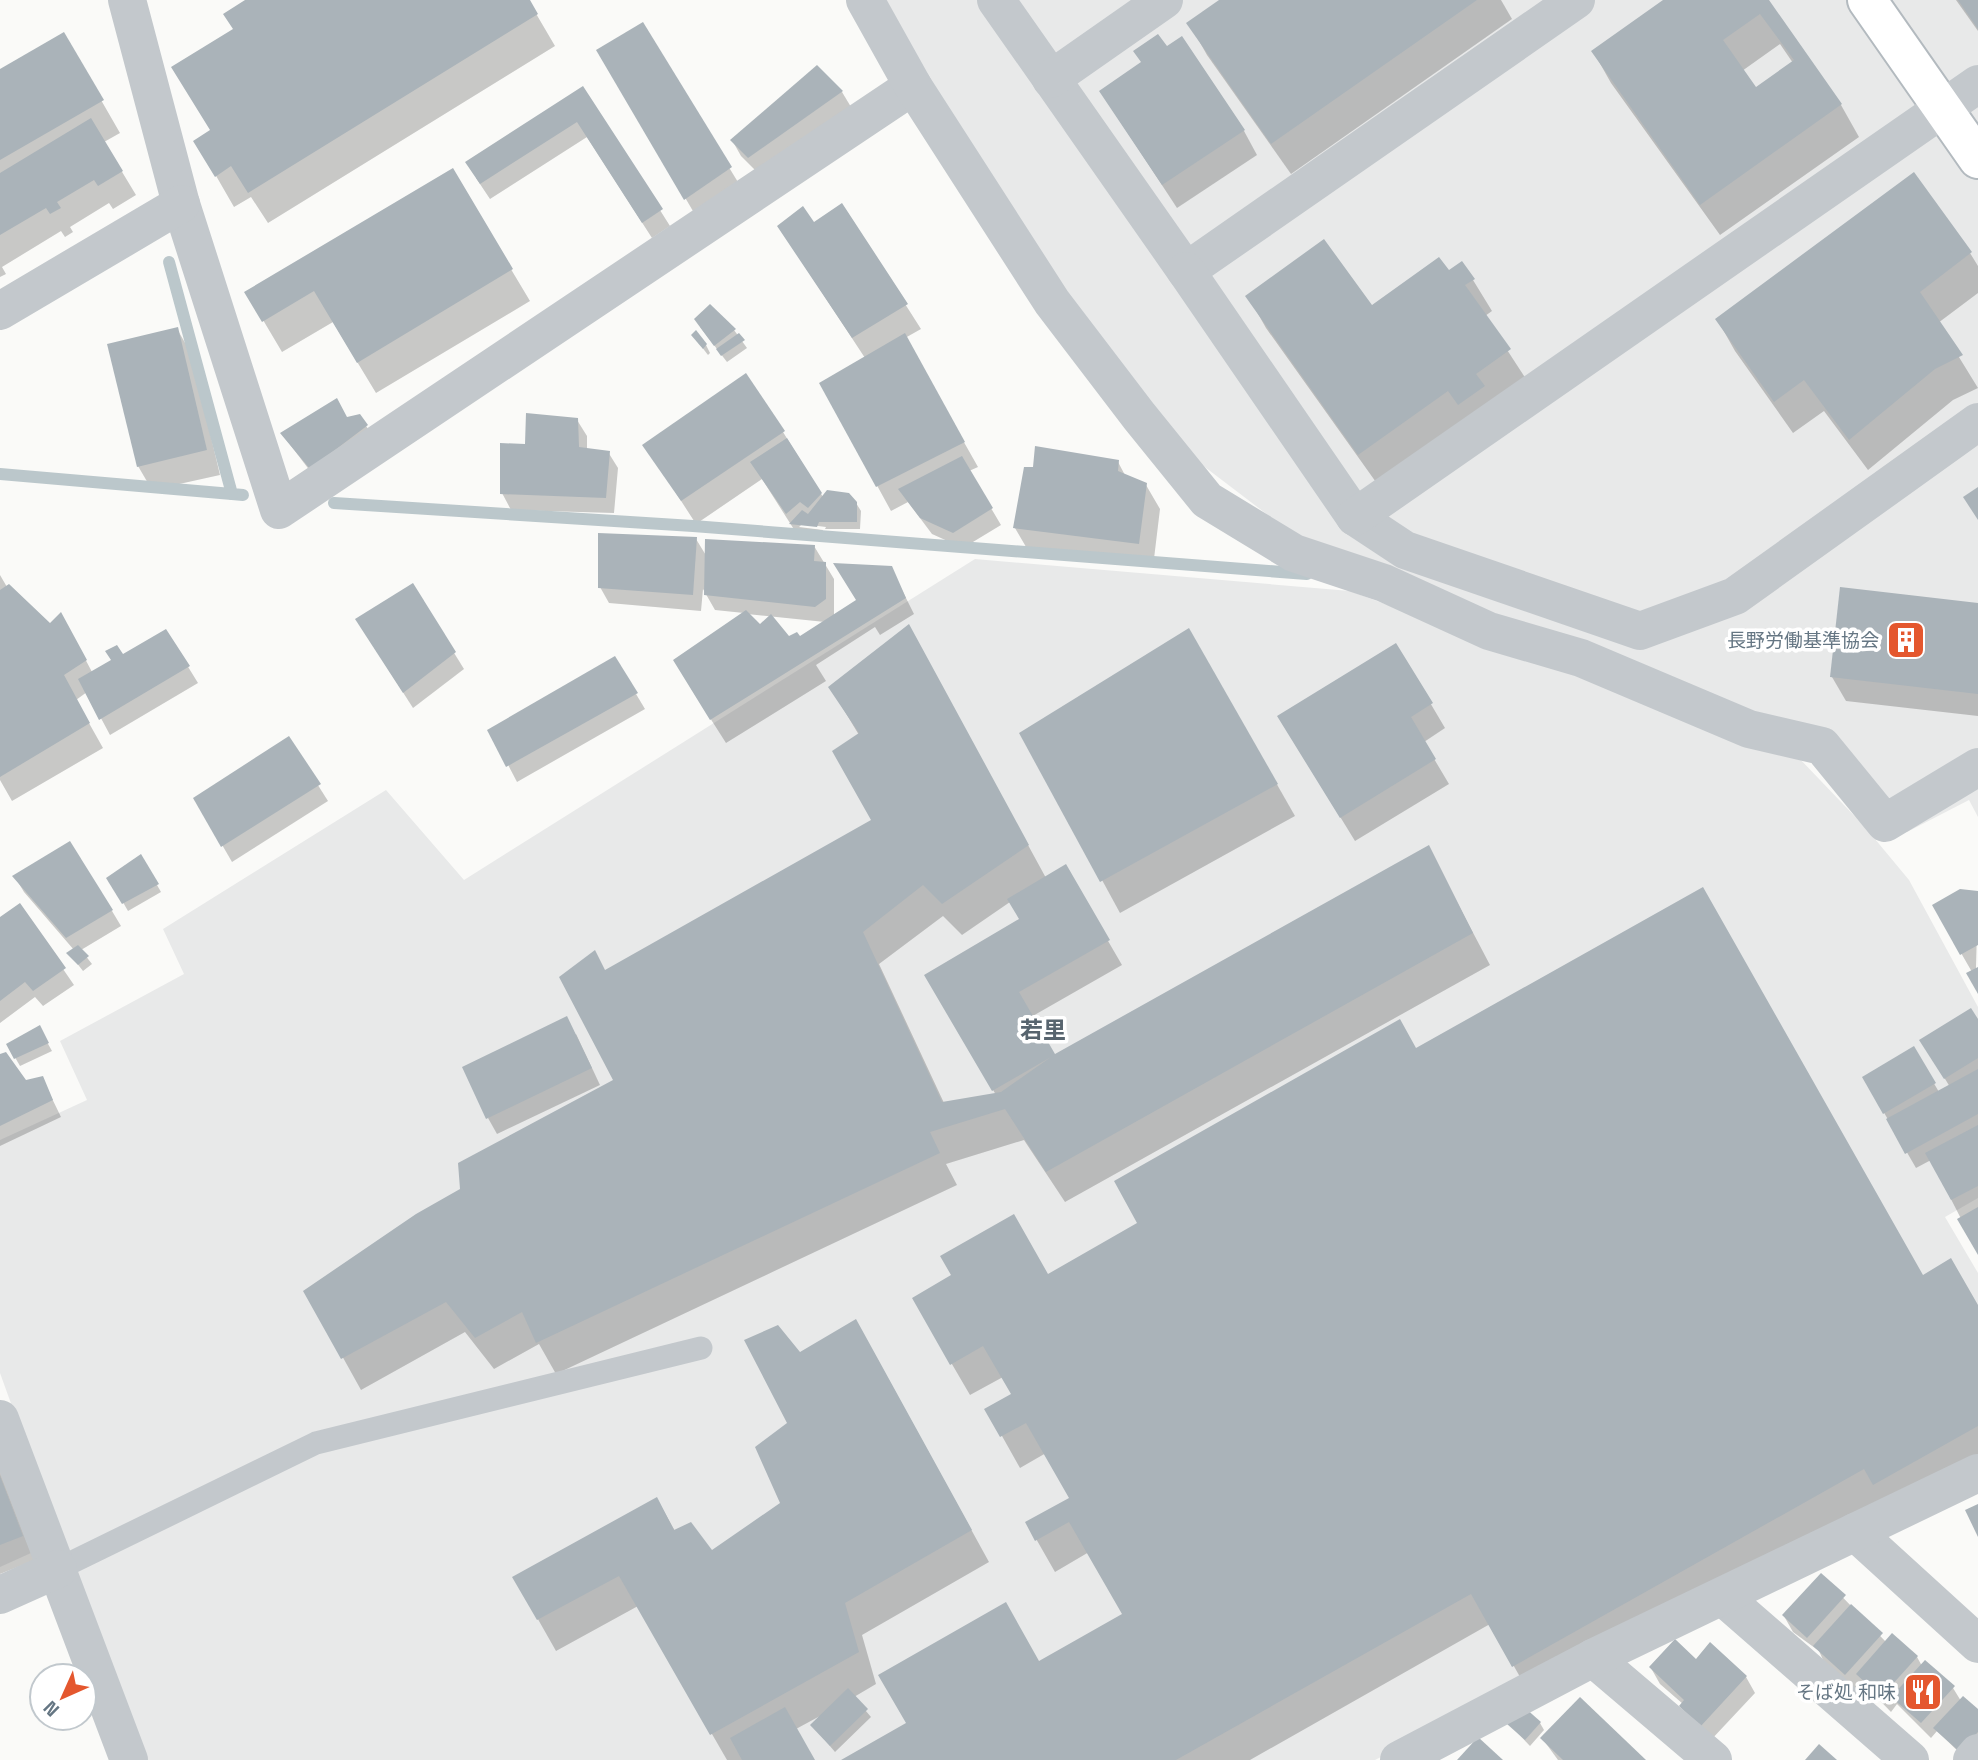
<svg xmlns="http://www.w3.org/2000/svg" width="1978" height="1760" viewBox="0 0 1978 1760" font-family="'Space Grotesk','Noto Sans JP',sans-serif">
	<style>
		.built { fill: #e8e9e9 }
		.shadow { fill: #0003; fill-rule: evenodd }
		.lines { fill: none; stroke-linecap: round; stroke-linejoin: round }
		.stream { stroke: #bbc7cb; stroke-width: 12 }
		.building { fill: #aab3b9; fill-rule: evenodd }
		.secondary-casing { stroke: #b3babf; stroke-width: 42 }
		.lane { stroke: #c3c8cc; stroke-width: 23 }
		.street { stroke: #c3c8cc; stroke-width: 38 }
		.secondary { stroke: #fff; stroke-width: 38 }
		.labels { text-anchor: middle; stroke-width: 7; stroke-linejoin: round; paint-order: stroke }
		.poi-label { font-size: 19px; fill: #657683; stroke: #fff; text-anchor: end }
		.quarter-label { font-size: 23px; font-weight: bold; fill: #57646e; stroke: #fff }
	</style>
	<rect width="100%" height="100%" fill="#fafaf8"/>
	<g class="built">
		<polygon points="886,0 1978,0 1978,817 1969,800 1907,832 1824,736 1710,704 1302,541 1172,442 1063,290 929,79"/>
		<polygon points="975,559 1350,591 1798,757 1865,827 1909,880 1978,1007 1978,1198 1945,1217 1978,1273 1978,1455 1375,1760 140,1760 0,1373 0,1140 87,1100 60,1041 184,974 163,929 386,790 464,880"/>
		<polygon points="0,1474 31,1553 0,1567"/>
	</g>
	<g class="shadow">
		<polygon points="249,0 528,0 555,46 268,223 251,197 234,207 196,141 211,132 234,30"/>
		<polygon points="1222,0 1501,0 1512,19 1291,174 1207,55 1189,23"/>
		<path d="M1666 0H1766L1841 105 1859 137 1720 235 1611 83 1593 51ZM1780 44 1793 63 1756 90 1742 71Z"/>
		<polygon points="1956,0 1978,0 1978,31"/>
		<polygon points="642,25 744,192 700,223 599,51"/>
		<polygon points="63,34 120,133 104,142 136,195 113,209 109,203 70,227 73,232 65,237 61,231 2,267 6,274 0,277 0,71"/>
		<polygon points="817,67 842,92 851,107 758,173 741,156 732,140"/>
		<polygon points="583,88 670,226 652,238 587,137 490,199 476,178"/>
		<polygon points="1116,115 1244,131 1257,155 1177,208"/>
		<polygon points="452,171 530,301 376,393 333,322 282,352 247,293"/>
		<polygon points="842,205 921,329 905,338 978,467 969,471 1001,525 963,548 932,534 908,502 891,511 821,383 865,358 779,227 813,225"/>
		<polygon points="1970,253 1978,266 1978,293 1938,323 1978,388 1953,400 1868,470 1824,411 1793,433 1735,351 1717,319"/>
		<polygon points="1449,273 1473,280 1492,311 1485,316 1528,382 1378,485 1266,328 1248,296 1371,308"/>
		<polygon points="700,327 734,330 747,348 727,362"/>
		<polygon points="177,329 191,353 220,475 152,490 138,466"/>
		<polygon points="698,342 706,345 710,353 708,355"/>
		<polygon points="360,416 376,442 320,484 282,434"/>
		<polygon points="577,420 587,436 587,449 608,452 618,468 614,513 511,510 502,493 527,446"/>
		<polygon points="783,432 823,497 856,503 861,511 860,529 825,529 826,527 802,524 799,527 823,530 821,534 795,531 762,479 696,524 645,445"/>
		<polygon points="1118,462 1126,477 1146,485 1160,509 1153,567 1029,552 1015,528"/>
		<path d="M696 539 707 557 814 546 834 579V616L858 601 891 568 914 614 880 635 875 627 816 665 826 681 726 743 689 685 744 613 715 610 703 589 701 611 609 603 600 587ZM747 614 825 622 804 646 759 626Z"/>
		<polygon points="0,575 7,587 50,625 74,638 92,672 166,631 198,683 110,735 87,692 76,700 103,748 12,801 0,780"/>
		<polygon points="412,585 464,669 413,708 367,636"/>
		<polygon points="1978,605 1978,716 1846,701 1832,677"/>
		<polygon points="1189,631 1295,816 1120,913 1022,733"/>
		<polygon points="1396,645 1445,728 1424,742 1449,784 1355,841 1293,740"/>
		<path d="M926 658 1046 878 1065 867 1122 965 1031 1017 1054 1057 1428 847 1490 965 1065 1202 1024 1140 946 1164 957 1185 556 1374 539 1344 494 1369 465 1332 361 1390 306 1291 461 1190 615 1081 606 972 873 821 859 735 830 687ZM1010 902 1021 920 927 975 996 1095 944 1103 879 964 943 916 962 935Z"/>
		<polygon points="636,694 645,709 517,782 490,730"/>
		<polygon points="288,738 328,801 232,862 195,798"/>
		<polygon points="141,857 161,892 128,911 109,878"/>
		<polygon points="15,877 112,911 121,926 81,950 92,964 83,971 69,953 74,950 24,892"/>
		<polygon points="1978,893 1976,967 1978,991 1972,972 1934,906"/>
		<polygon points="19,905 74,985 43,1006 35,997 0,1023 0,919"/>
		<polygon points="1978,1023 1978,1252 1931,1160 1916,1168 1864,1078 1913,1048 1939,1092 1950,1087 1931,1056"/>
		<polygon points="39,1028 52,1051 20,1066 8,1045"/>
		<polygon points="576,1034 600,1085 497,1134 488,1118"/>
		<polygon points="1416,1050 1922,1277 1978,1308 1978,1467 1532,1698 1490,1624 1250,1760 845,1760 1039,1663 1124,1615 1089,1552 1055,1572 1027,1523 1071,1498 1046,1453 1020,1468 1002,1436 987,1409 1013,1395 1003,1377 970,1395 914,1299 1048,1276 1140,1224"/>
		<polygon points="0,1056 25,1082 42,1078 61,1117 0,1146"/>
		<polygon points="874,1353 989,1562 862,1635 876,1684 854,1697 871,1717 835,1752 812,1725 820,1716 796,1729 813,1760 727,1760 638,1606 556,1651 514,1577 657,1499 675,1531 712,1553 783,1504 800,1354"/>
		<polygon points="0,1467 35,1560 0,1574"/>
		<polygon points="1821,1575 1886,1642 1917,1657 1922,1666 1953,1688 1961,1701 1978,1711 1978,1743 1965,1758 1937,1731 1931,1738 1897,1704 1891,1712 1862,1682 1855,1690 1824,1662 1819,1651 1793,1632 1784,1616"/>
		<polygon points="1696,1661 1746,1677 1755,1693 1710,1741 1683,1704 1660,1684 1651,1668"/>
		<polygon points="1540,1723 1544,1730 1530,1746 1509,1724"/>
		<polygon points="1542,1738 1644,1760 1558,1760"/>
	</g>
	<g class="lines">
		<g class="stream">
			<polyline points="169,262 232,494 243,495"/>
			<polyline points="0,474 232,494"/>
			<polyline points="334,503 693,526 1307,574"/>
		</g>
	</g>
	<g class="building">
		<polygon points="245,0 530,0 538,14 248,193 231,166 215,177 193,141 210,130 171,67 233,29 223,14"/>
		<polygon points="1219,0 1477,0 1271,144 1186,23"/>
		<path d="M1663 0H1769L1842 104 1700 205 1591 51ZM1760 14 1794 60 1756 87 1723 40Z"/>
		<polygon points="1958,0 1978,0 1978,29"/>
		<polygon points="643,22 732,167 684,200 596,50"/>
		<polygon points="64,32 104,100 0,160 0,69"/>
		<polygon points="1158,34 1167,46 1182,36 1245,130 1162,185 1099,91 1141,62 1133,51"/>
		<polygon points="817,65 843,91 748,158 730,140"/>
		<polygon points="583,86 663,209 642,223 577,122 480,184 465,162"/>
		<polygon points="91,118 123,171 98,186 94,180 57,202 61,208 50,214 46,208 0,235 0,173"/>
		<polygon points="453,168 513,269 357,363 314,291 262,322 244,292"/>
		<polygon points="1914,172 1972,252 1920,292 1963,355 1935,369 1849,440 1804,380 1774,402 1715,319"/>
		<polygon points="842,203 908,304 852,338 777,226 803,206 814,222"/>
		<polygon points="1324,239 1372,305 1439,257 1449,270 1462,261 1475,279 1465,285 1511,349 1476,374 1485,386 1458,405 1448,391 1358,455 1245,296"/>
		<polygon points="710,304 736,329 714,346 694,319"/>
		<polygon points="178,327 207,450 137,467 107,344"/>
		<polygon points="696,330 707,344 703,349 691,335"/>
		<polygon points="739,333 745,340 721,356 716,349"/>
		<polygon points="905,333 965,442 876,487 819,383"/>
		<polygon points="746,373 785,431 681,501 642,445"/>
		<polygon points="337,398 347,417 360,414 368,425 310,469 280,433"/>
		<polygon points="526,413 578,418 579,447 610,451 606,498 500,494 500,443 525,444"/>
		<polygon points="787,438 822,493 808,508 800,502 786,514 750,462"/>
		<polygon points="1035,446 1119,460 1118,471 1147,483 1139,544 1013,528 1024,467 1033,467"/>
		<polygon points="962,456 993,508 953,533 920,518 898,489"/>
		<polygon points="1978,487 1978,520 1963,497"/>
		<polygon points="827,490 849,493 857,502 857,522 819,522 817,527 789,524 802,510 808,514"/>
		<polygon points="598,533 697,537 693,595 598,588"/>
		<polygon points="705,539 815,545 814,561 826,562 826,599 815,607 704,595"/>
		<polygon points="833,563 892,566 906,598 710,720 673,660 746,610 760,624 771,614 789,636 797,632 800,636 856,600"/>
		<polygon points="413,583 456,652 403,693 355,619"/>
		<polygon points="9,584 50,623 61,612 87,660 64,675 90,723 0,777 0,590"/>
		<polygon points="1840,587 1978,603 1978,694 1830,677"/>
		<polygon points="909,624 1029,845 942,904 923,885 863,932 942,1102 1001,1092 1051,1057 992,1091 924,975 1019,919 1007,899 1066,864 1110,940 1019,992 1055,1054 1429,845 1473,933 1046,1172 1005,1109 930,1132 940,1153 536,1343 522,1312 475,1338 446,1302 341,1359 303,1291 416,1214 460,1189 458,1163 613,1080 559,977 595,950 605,970 871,820 832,751 859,733 828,687"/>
		<polygon points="1189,628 1278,784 1100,882 1019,733"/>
		<polygon points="166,629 190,666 99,720 78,679 111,660 105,651 117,645 123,654"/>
		<polygon points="1396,643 1433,703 1411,717 1436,759 1340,818 1277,716"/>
		<polygon points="615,656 638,693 506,767 487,730"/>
		<polygon points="289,736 321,784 221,847 193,798"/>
		<polygon points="70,841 113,910 66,938 12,876"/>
		<polygon points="141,854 159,884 122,904 106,878"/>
		<polygon points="1703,887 1923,1275 1951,1258 1978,1305 1978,1426 1873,1485 1864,1469 1512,1667 1471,1594 1176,1760 841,1760 906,1723 878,1675 1006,1602 1039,1661 1122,1614 1069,1522 1035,1541 1025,1522 1069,1498 1026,1423 1000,1437 984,1409 1011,1394 983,1346 950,1365 912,1298 951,1275 940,1256 1014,1214 1048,1274 1137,1223 1114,1181 1400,1019 1416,1048"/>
		<polygon points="1960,889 1978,891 1978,945 1960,955 1932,905"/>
		<polygon points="20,903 66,968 33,991 25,982 0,1001 0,917"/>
		<polygon points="78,945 89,956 78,965 66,953"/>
		<polygon points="1978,967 1978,994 1966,973"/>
		<polygon points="1971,1008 1978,1019 1978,1058 1944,1079 1919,1040"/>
		<polygon points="567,1016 592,1068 486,1119 462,1067"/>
		<polygon points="40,1025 49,1043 14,1059 6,1044"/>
		<polygon points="1914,1046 1936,1083 1883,1114 1862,1077"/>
		<polygon points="6,1052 26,1080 43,1076 53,1100 0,1126 0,1054"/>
		<polygon points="1978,1069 1978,1114 1905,1154 1886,1119"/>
		<polygon points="1978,1125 1978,1186 1951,1200 1925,1153"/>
		<polygon points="1978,1207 1978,1255 1957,1219"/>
		<polygon points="856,1319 972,1530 845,1603 859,1652 710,1735 619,1576 537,1620 512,1577 657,1497 674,1530 691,1522 712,1550 780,1503 755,1447 787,1423 744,1340 778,1325 800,1352"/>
		<polygon points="0,1476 23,1536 0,1545"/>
		<polygon points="1978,1504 1978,1537 1965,1510"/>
		<polygon points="1821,1573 1846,1595 1807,1638 1782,1615"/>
		<polygon points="1851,1604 1883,1633 1845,1675 1813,1646"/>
		<polygon points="1892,1633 1918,1656 1881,1697 1856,1674"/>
		<polygon points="1675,1639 1696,1659 1710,1642 1747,1676 1700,1727 1679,1706 1684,1700 1649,1667"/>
		<polygon points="1925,1660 1955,1686 1921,1723 1891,1697"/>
		<polygon points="848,1688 868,1709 830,1746 810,1725"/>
		<polygon points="1963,1696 1978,1709 1978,1732 1960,1752 1933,1728"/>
		<polygon points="1580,1697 1646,1760 1563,1760 1540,1738"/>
		<polygon points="1523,1706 1541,1722 1525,1740 1507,1724"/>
		<polygon points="785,1707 815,1760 742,1760 730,1738"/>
		<polygon points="1478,1737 1503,1760 1457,1760"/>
		<polygon points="1819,1744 1837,1760 1805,1760"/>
	</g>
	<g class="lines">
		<defs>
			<polyline id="secondary" points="1867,0 1978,159"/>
		</defs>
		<use href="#secondary" class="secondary-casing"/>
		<polyline class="lane" points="58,1569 316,1443 701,1348"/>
		<g class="street">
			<polyline points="127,0 181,204 279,510 913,86"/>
			<polyline points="865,0 913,86 1052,302 1139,416 1207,500 1294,553 1384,583 1489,631 1581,658 1749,729 1822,746 1885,823 1978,767"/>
			<polyline points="996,0 1186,271 1576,0"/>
			<polyline points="1051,79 1164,0"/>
			<polyline points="1186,271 1355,517 1405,550 1640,631 1735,596 1978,422"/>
			<polyline points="0,311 181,204"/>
			<polyline points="1355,517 1978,84"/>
			<polyline points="0,1419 129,1760"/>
			<polyline points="1855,1532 1978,1644"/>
			<polyline points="0,1595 58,1569"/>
			<polyline points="1724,1598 1910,1760"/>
			<polyline points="1593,1658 1713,1760"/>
			<polyline points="1399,1760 1593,1658 1978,1473"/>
			<polyline points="1972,1760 1978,1753"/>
		</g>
		<use href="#secondary" class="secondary"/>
	</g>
	<defs>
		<symbol id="building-square" viewBox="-11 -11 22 22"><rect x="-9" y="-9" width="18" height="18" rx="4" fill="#e4572e" stroke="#fff"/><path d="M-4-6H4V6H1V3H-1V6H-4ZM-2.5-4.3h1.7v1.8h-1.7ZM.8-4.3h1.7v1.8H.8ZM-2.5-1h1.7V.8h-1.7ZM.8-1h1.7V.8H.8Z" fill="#fff"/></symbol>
		<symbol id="restaurant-square" viewBox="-11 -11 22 22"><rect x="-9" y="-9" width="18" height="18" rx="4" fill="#e4572e" stroke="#fff"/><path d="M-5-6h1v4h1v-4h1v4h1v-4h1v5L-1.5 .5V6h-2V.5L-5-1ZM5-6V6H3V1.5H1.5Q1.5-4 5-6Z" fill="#fff"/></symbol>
	</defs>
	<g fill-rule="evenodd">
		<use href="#building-square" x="1884" y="618" width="44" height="44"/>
		<use href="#restaurant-square" x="1901" y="1670" width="44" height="44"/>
	</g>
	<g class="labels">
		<g class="poi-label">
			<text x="1879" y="647">長野労働基準協会</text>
			<text x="1896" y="1699">そば処 和味</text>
		</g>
		<g class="quarter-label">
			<text x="1043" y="1038">若里</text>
		</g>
	</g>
	<g transform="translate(63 1697) rotate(225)"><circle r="33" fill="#ffffff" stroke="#c1c8cd" stroke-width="2"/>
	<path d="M0-5L12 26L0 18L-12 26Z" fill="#e4572e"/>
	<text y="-10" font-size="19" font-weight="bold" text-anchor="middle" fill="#657683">N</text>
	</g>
</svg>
